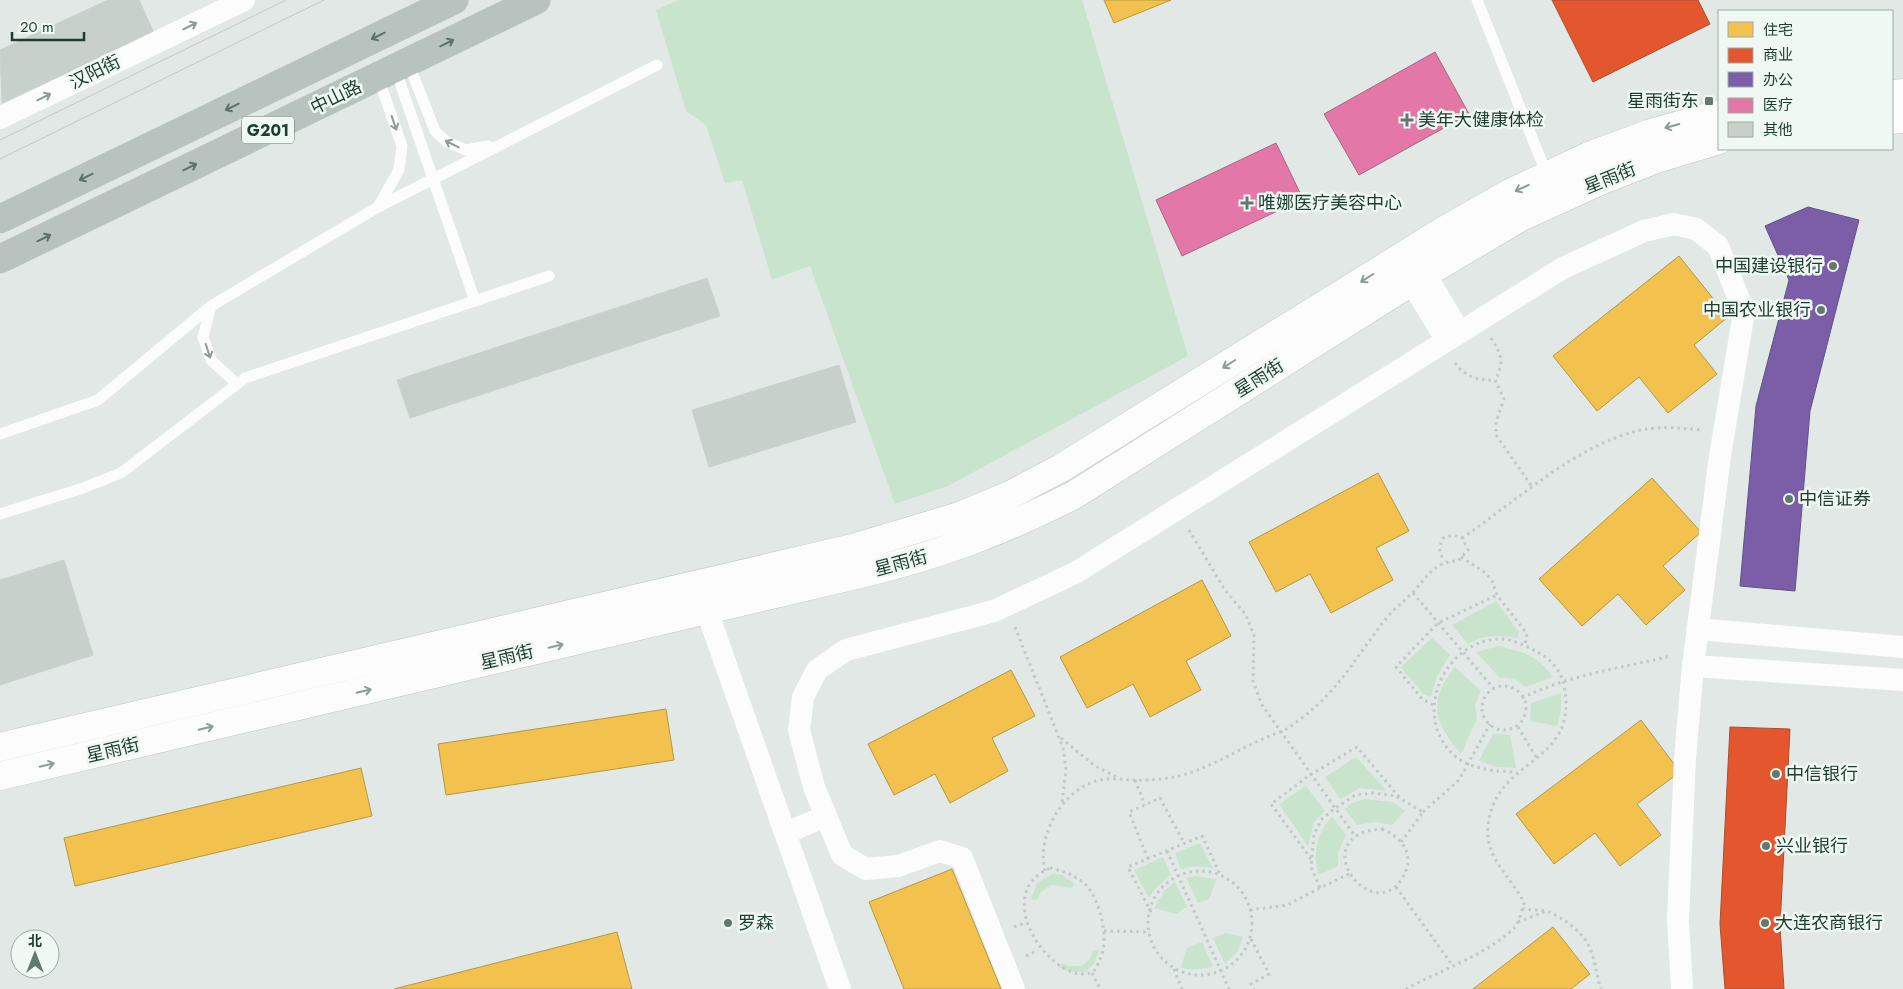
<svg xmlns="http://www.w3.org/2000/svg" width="1903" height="989" viewBox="0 0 1903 989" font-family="Jost,'Noto Sans SC',sans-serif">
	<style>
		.green { fill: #c9e4cd }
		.homes { fill: #f2c14e; stroke: #b29945 }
		.shops { fill: #e4572e; stroke: #a84f2f }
		.offices { fill: #7b5ea7; stroke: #5f5483 }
		.health { fill: #e377a8; stroke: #a86684 }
		.building { fill: #c8d0cc; stroke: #cad1ce }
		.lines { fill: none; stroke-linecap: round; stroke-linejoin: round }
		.secondary-casing { stroke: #bdc8c3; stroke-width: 29 }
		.highway-casing { stroke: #bbc5c0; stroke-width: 29 }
		.path { stroke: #bfc9c5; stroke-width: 3; stroke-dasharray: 2.5 4; stroke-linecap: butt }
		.lane { stroke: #fbfcfb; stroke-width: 11 }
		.street { stroke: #fbfcfb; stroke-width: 22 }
		.secondary { stroke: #fbfcfb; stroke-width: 28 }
		.highway { stroke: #b8c3bf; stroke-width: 28 }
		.tram { stroke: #c5cac8; stroke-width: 1 }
		.oneway { stroke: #8c9c96 }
		.oneway2 { stroke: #5b7369 }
		.poi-dot { fill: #62796f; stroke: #eff8f2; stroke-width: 2 }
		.labels { text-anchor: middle; stroke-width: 5; stroke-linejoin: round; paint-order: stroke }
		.shield { fill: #eff8f2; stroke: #5c756a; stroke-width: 1 }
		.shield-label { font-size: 16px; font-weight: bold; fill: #1d3d30 }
		.street-label { font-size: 18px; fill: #1d3d30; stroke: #eff8f2 }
		.poi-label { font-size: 18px; fill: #1d3d30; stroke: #eff8f2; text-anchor: start }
	</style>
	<rect width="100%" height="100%" fill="#e2e8e5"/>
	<g class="green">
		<polygon points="678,0 1082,0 1188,356 948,486 895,504 810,266 772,280 742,180 725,183 706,125 686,111 656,10"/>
		<path d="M1496 601 1519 632 1517 638C1498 635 1485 634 1468 644L1452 625Z"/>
		<polygon points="1432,638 1450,655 1437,676 1431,697 1423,694 1401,667"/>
		<path d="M1499 646C1525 653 1536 654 1553 677L1525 687C1517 679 1511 677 1500 678L1476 652Z"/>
		<path d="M1455 667 1481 691 1475 705 1477 718 1461 754C1434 722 1427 701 1455 667Z"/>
		<polygon points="1561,693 1561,712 1557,726 1530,721 1531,703"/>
		<polygon points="1493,734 1510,735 1516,768 1497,767 1479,761"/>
		<polygon points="1356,757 1387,791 1360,788 1340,799 1325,777"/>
		<polygon points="1306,786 1325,811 1314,822 1308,846 1279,804"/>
		<polygon points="1364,799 1393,802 1405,811 1392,825 1375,822 1357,825 1345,809 1352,803"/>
		<path d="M1332 817 1346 835 1338 852V866L1319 875C1312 854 1317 832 1332 817Z"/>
		<polygon points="1200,843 1213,868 1196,866 1181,869 1175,853"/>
		<polygon points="1163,857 1171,874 1155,889 1149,898 1134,870"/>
		<polygon points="1052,874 1062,875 1075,884 1072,888 1051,885 1041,892 1037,900 1031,899 1037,883"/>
		<polygon points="1195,876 1217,879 1209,899 1198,903 1186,878"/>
		<polygon points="1175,882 1187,907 1176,914 1154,908 1165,890"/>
		<polygon points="1226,933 1243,937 1238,951 1225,964 1213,938"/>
		<polygon points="1202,942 1213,967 1191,970 1181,967 1187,948"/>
		<polygon points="1093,950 1099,950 1095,962 1086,972 1070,972 1059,967 1063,963 1068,966 1082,966 1090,959"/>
	</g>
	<g class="homes">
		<polygon points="1104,0 1171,0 1114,23"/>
		<polygon points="1679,256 1728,317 1694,345 1717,374 1668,413 1639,377 1597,411 1553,356"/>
		<polygon points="1378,473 1409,531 1376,548 1393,580 1331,613 1310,574 1276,592 1249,542"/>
		<polygon points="1652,478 1701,532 1663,566 1685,590 1646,625 1618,594 1582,626 1539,579"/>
		<polygon points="1202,580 1231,636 1186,661 1201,690 1150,717 1133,684 1087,708 1060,657"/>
		<polygon points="1011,670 1035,716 992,738 1008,771 950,803 935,774 894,795 868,744"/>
		<polygon points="666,709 674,760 446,795 438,744"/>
		<polygon points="1641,720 1680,772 1637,804 1661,835 1620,866 1595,833 1554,864 1516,814"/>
		<polygon points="361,768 372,816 75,886 64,838"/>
		<polygon points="952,869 1001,989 904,989 869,902"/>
		<polygon points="1553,927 1590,974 1571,989 1473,989"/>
		<polygon points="617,932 632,989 394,989"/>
	</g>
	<g class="shops">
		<polygon points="1552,0 1698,0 1710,24 1593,82"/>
		<polygon points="1730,727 1790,729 1780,927 1784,989 1725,989 1720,924"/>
	</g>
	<polygon class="offices" points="1808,207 1859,220 1810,411 1795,591 1740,586 1756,406 1789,280 1765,226"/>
	<g class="health">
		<polygon points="1435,52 1469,114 1359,175 1324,114"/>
		<polygon points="1276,143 1303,199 1182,256 1156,200"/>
	</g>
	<g class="building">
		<polygon points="108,0 139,0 154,33 2,103 0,50"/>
		<polygon points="707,278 720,316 410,418 397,380"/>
		<polygon points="839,365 856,422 709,467 692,410"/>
		<polygon points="64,560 93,655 0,685 0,580"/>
	</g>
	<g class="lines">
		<defs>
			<g id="secondary">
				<polyline points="1892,94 1903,93"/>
				<polyline points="1892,120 1903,119"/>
				<polyline points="0,747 853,548 960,516 1010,495 1061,468 1443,231 1510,193 1589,156 1651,133 1719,114"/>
				<path d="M0 776 860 574C940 555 1001 532 1074 495L1411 282 1521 217 1600 181 1659 158 1719 140"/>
			</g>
			<g id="highway">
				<polyline points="0,219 454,0"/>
				<polyline points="0,259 536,0"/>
			</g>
		</defs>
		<use href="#secondary" class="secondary-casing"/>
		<use href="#highway" class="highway-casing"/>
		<g class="path">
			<path d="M1491 338C1501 353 1505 363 1495 380L1504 399 1496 422V435L1533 488"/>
			<path d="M1455 363C1465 377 1479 381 1495 380"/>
			<polyline points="1189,530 1225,590 1246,615 1254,635 1253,681 1262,705 1355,836"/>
			<path d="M1462 538C1517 501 1575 445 1641 430 1660 426 1683 428 1702 430"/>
			<polyline points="1461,557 1483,571 1492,580 1497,595 1527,634 1525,646"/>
			<polyline points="1413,593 1494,689"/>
			<polyline points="1015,627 1063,748 1066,769 1062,804"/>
			<circle cx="1504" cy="708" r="22"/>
			<path d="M1522 698C1568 675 1621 668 1671 656"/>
			<polyline points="1433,705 1422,699 1396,667 1438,623 1497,595"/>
			<polyline points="1518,727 1537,759"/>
			<polyline points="1061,738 1095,766 1119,778"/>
			<polyline points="1135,780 1145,805"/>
			<polyline points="1423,812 1459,780 1490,724"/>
			<path d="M1382 829C1405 839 1416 857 1401 880 1370 926 1303 834 1382 829Z"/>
			<polyline points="1167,851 1229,989"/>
			<polyline points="1148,859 1129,812 1160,798 1184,843"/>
			<polyline points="1311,859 1271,804 1310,775 1357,747 1399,797"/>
			<path d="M1050 868C1064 871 1074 875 1085 884 1100 898 1110 941 1100 959 1098 963 1096 970 1092 972 1057 989 986 896 1050 868Z"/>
			<path d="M1045 871C1036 835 1063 788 1100 780 1110 778 1120 779 1130 780 1147 781 1167 779 1183 775 1217 765 1246 744 1280 732 1287 730 1295 723 1302 718 1343 686 1358 653 1389 615 1397 606 1406 600 1414 591 1428 576 1435 561 1458 561L1468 550 1462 538 1453 535 1443 538C1439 548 1438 552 1445 561"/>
			<circle cx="1200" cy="923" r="52"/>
			<polyline points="1349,874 1320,888 1311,867 1314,834 1322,819 1334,809 1355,795 1373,793 1396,796 1423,812 1401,842"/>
			<polyline points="1396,887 1453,966"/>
			<polyline points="1522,909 1546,911"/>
			<polyline points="1250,910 1287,905 1320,888"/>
			<polyline points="1151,912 1128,867 1202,836 1220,874"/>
			<path d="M1518 922 1547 911C1565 919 1586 933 1592 954 1596 966 1597 977 1601 989"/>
			<polyline points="1014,927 1025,923"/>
			<polyline points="1104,931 1150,932"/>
			<polyline points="1251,939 1269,974 1251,984 1254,989"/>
			<polyline points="1026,956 1038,950"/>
			<polyline points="1174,969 1182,989"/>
			<polyline points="1092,973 1100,989"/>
			<path d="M1406 989C1437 972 1490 953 1514 928 1520 922 1521 911 1524 903 1511 876 1485 859 1488 826 1495 755 1580 767 1564 685 1562 673 1550 658 1539 653 1526 646 1512 638 1497 639 1442 643 1411 718 1455 756 1470 769 1497 772 1516 772"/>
		</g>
		<g class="lane">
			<polyline points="1477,0 1547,175"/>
			<polyline points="408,62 435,131 447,142 466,150 488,146"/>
			<polyline points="395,68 475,301"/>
			<polyline points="378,77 402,146 399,170 378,207"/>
			<polyline points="211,306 203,337 211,360 237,384"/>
			<polyline points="0,434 98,400 211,306 378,207 657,65"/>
			<polyline points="0,514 83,488 121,473 245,378 549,276"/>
		</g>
		<g class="street">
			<polyline points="0,118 244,0"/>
			<polyline points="1416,259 1459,331"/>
			<polyline points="1403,269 1446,339"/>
			<polyline points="701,594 840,989"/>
			<polyline points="1697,629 1903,647"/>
			<polyline points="1693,666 1903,680"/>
			<polyline points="786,833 826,816"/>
			<polyline points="1014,989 962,858 940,851 898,866 866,869 842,855 814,787 799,730 803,697 817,670 846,650 994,611 1075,573 1563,268 1644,231 1674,224 1696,229 1718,246 1744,312 1720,456 1693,666 1685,758 1678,920 1682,989"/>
		</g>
		<use href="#secondary" class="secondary"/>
		<use href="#highway" class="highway"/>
		<g class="tram">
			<polyline points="0,140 286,0"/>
			<polyline points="0,159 324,0"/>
		</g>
	</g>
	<defs><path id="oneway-shaft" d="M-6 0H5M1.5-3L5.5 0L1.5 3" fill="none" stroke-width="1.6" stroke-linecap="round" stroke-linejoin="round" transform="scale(1.25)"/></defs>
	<g class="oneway">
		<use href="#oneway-shaft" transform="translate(190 26) rotate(-26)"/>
		<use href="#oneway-shaft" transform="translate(44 97) rotate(-26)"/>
		<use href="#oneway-shaft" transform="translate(394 123) rotate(71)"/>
		<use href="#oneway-shaft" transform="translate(1672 126) rotate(164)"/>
		<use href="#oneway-shaft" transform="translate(452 144) rotate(-154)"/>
		<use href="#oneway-shaft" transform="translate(1522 188) rotate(155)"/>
		<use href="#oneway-shaft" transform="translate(1367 278) rotate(148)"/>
		<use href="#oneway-shaft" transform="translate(208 351) rotate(72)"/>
		<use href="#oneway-shaft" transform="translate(1229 364) rotate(148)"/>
		<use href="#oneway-shaft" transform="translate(556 646) rotate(-13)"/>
		<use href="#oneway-shaft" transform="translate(364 691) rotate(-13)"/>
		<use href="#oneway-shaft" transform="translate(206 728) rotate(-13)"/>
		<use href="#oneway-shaft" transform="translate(47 765) rotate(-13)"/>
	</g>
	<g class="oneway2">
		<use href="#oneway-shaft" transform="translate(378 36) rotate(154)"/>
		<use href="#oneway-shaft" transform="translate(447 43) rotate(-26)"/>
		<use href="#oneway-shaft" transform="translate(232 107) rotate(154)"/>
		<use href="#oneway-shaft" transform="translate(190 167) rotate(-26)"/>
		<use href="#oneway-shaft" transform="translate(86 177) rotate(154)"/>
		<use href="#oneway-shaft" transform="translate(44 238) rotate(-26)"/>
	</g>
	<g class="poi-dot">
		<rect x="1704" y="96" width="10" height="10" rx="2.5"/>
		<path d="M1404.5 112.5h5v5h5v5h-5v5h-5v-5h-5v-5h5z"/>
		<path d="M1244.5 195.5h5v5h5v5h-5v5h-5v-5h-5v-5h5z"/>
		<circle cx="1833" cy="266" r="5"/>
		<circle cx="1821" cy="310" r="5"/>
		<circle cx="1789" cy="499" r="5"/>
		<circle cx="1776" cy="774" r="5"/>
		<circle cx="1766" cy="846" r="5"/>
		<circle cx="728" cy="923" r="5"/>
		<circle cx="1765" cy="923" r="5"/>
	</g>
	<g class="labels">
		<rect class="shield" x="242" y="116.5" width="52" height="27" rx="4"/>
		<g class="shield-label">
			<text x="268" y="136">G201</text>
		</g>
		<g class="street-label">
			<text transform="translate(95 72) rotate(-26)" y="6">汉阳街</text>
			<text transform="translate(336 97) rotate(-26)" y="6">中山路</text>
			<text transform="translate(1610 178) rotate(-22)" y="6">星雨街</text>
			<text transform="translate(1259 378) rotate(-32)" y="6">星雨街</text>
			<text transform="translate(901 563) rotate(-15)" y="6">星雨街</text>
			<text transform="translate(507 657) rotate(-13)" y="6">星雨街</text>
			<text transform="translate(113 750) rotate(-13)" y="6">星雨街</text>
		</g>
		<g class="poi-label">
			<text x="1699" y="107" text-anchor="end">星雨街东</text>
			<text x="1418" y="126">美年大健康体检</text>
			<text x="1258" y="209">唯娜医疗美容中心</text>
			<text x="1823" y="272" text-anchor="end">中国建设银行</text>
			<text x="1811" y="316" text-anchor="end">中国农业银行</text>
			<text x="1799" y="505">中信证券</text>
			<text x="1786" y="780">中信银行</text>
			<text x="1776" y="852">兴业银行</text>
			<text x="738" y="929">罗森</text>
			<text x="1775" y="929">大连农商银行</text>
		</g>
	</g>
	<rect x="1718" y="10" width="175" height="140" fill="#eff8f2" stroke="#9bada4"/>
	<rect x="1728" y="22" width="25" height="15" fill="#f2c14e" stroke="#9bada4"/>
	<text x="1763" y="35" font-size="15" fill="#1d3d30">住宅</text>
	<rect x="1728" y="48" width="25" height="15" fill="#e4572e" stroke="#9bada4"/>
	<text x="1763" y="60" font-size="15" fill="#1d3d30">商业</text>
	<rect x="1728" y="72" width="25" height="15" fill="#7b5ea7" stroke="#9bada4"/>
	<text x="1763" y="85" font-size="15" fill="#1d3d30">办公</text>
	<rect x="1728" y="98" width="25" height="15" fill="#e377a8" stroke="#9bada4"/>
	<text x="1763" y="110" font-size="15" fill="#1d3d30">医疗</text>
	<rect x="1728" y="122" width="25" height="15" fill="#c8d0cc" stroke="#9bada4"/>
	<text x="1763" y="135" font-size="15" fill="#1d3d30">其他</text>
	<g transform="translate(35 954)"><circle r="24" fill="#eff8f2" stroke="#9bada4"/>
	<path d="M0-4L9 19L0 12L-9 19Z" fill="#62796f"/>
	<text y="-8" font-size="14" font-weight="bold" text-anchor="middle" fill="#1d3d30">北</text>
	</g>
	<path d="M12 32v8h72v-8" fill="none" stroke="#1d3d30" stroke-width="2.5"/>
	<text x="20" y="32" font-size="15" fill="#1d3d30" stroke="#eff8f2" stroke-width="4" paint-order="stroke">20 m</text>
</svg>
